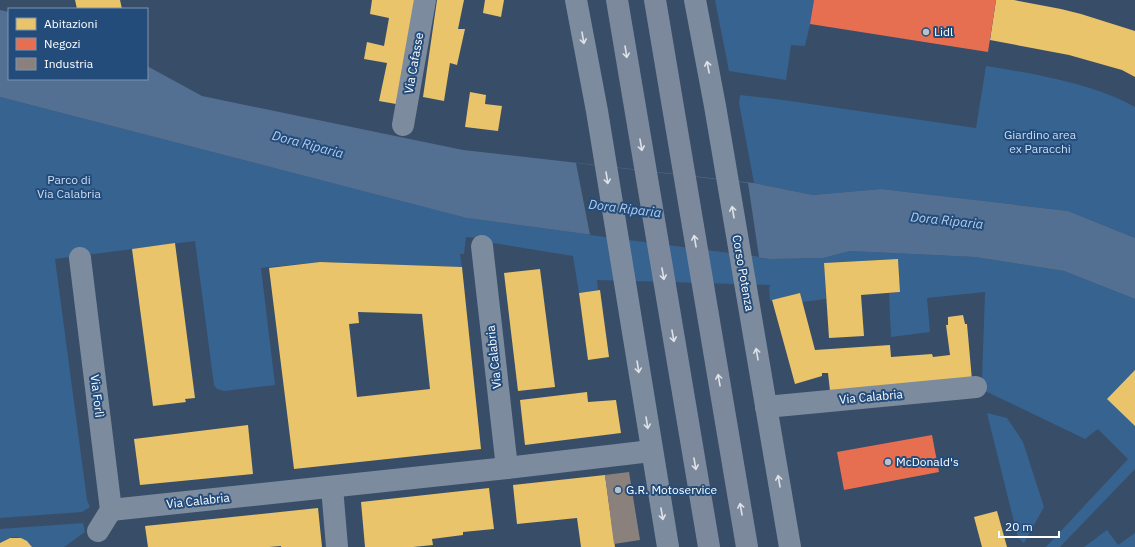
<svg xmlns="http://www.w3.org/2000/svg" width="1135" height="547" viewBox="0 0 1135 547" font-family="'IBM Plex Sans',sans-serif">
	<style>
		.green { fill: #376391 }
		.water { fill: #537092 }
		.pier { fill: #384d67 }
		.homes { fill: #e9c46a; fill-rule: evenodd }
		.shops { fill: #e76f51 }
		.industry { fill: #8a817c }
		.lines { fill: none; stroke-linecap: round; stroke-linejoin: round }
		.street { stroke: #7c8c9e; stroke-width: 22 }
		.primary { stroke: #7c899d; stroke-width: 22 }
		.oneway { stroke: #dee2e7 }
		.oneway2 { stroke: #dee2e6 }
		.poi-dot { fill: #b9c1ca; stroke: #244c7b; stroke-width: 1.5 }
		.labels { text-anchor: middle; stroke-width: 4; stroke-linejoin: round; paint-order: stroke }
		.poi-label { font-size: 12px; fill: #fff; stroke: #244c7b; text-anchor: start }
		.street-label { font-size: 12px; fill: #fff; stroke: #244c7b }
		.park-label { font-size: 12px; fill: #cadef4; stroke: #244c7b }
		.water-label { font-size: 13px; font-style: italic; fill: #b2ceed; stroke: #244c7b }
	</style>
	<rect width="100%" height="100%" fill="#384d67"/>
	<g class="green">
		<polygon points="715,0 814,0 810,24 805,46 791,45 786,80 729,71"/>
		<path d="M986 66C1034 74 1092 83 1135 107V238L1068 211 881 189 813 195 754 183 739 103 740 95 783 100 976 128Z"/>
		<polygon points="0,97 468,218 770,259 823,258 850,251 975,257 1064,271 1135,299 1135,469 1060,547 1046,547 1128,459 1098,429 1085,439 983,390 982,379 985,292 927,298 930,332 891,337 889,293 900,292 898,259 824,263 826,299 802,302 800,293 770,301 769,287 771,285 597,280 598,290 579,293 573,256 487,242 479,238 466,237 464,254 460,254 462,267 320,262 261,268 275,385 224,391 217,389 214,385 195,241 55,259 87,500 90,507 82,512 0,518"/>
		<polygon points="987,413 1007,418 1023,442 1044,507 1024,543 1018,538"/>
		<path d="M83 523 85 532 64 547H32C27 540 18 535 9 538 6 539 3 542 0 543V529Z"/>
		<polygon points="1107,530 1118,545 1135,533 1135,547 1084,547"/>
	</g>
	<polygon class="water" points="0,10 9,12 9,79 147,79 147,66 202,96 463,150 754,183 813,195 881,189 1068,211 1135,238 1135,299 1064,271 975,257 850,251 823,258 770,259 467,218 0,97"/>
	<polygon class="pier" points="576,163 748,183 759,257 590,235"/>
	<g class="homes">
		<polygon points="75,0 120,0 122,9 77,9"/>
		<polygon points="372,0 417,0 396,104 379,101 387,63 364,59 367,42 384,46 389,18 370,14"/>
		<polygon points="437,0 464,0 458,29 465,29 457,65 450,63 444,101 423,97"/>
		<polygon points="485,0 504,0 501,17 483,13"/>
		<polygon points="996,0 1014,0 1061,9 1081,14 1135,31 1135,77 1122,70 1069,55 990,40"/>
		<polygon points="470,92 486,95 485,104 502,106 498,131 465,127"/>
		<polygon points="175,243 195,398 185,399 186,402 153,406 132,249"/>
		<polygon points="898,259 900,292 861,295 864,336 829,338 824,263"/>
		<path d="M320 262 462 267 481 449 294 469 269 268ZM358 312 422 314 430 389 357 397 349 324 359 323Z"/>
		<polygon points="540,269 555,387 518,391 504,273"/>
		<polygon points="600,290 609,357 588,360 579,293"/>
		<polygon points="800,293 815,350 890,345 891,357 932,354 933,357 950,355 946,325 948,325 948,317 963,315 965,324 967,324 972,380 830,391 828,373 822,373 822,376 795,384 772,300"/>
		<polygon points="1135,370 1135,426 1107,399"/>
		<polygon points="587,392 588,402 616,400 621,433 525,445 520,400"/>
		<polygon points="248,425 253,474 140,485 134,439"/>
		<polygon points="605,475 615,547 581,547 577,518 517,524 513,485"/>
		<polygon points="489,488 494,529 463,532 463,535 432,539 433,545 413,547 365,547 361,502"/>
		<polygon points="318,508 322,547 281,547 281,546 269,547 148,547 145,526"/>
		<polygon points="997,511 1007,547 982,547 974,517"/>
		<polygon points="10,538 21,538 27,541 32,547 0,547 0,543"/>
	</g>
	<g class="shops">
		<polygon points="814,0 996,0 988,52 810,24"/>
		<polygon points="932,435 939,472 844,490 837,452"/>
	</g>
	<polygon class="industry" points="629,472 640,540 614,544 605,475"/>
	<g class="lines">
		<g class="street">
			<polyline points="576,0 597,111 668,547"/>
			<polyline points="695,0 715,106 790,547"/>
			<polyline points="403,125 425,0"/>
			<polyline points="482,246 507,468"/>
			<polyline points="80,258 111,510 98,531"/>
			<polyline points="766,407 976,387"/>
			<polyline points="332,487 337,547"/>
			<polyline points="111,510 507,468 651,451"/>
		</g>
		<g class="primary">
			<polyline points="617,0 709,547"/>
			<polyline points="655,0 747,547"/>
		</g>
	</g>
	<defs><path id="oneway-shaft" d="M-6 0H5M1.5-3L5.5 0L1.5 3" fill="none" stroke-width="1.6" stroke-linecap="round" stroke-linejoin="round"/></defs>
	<g class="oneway">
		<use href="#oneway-shaft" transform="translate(583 38) rotate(80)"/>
		<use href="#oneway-shaft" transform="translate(708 67) rotate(-101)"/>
		<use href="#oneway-shaft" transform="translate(607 178) rotate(81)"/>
		<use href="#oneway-shaft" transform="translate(733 212) rotate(-100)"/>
		<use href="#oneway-shaft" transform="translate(757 354) rotate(-100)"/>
		<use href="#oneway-shaft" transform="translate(638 367) rotate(81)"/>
		<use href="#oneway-shaft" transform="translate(647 423) rotate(81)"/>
		<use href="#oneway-shaft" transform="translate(779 481) rotate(-100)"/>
		<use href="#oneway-shaft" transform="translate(662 514) rotate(80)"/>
	</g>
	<g class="oneway2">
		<use href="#oneway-shaft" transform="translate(626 52) rotate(81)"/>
		<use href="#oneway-shaft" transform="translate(641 145) rotate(80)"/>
		<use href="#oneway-shaft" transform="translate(695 241) rotate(-100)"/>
		<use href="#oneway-shaft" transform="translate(663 274) rotate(80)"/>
		<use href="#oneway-shaft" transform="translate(673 336) rotate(80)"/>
		<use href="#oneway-shaft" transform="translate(719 380) rotate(-100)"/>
		<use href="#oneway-shaft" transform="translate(695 464) rotate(80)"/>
		<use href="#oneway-shaft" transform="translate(741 509) rotate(-100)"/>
	</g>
	<g class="poi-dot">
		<circle cx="926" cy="32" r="4"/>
		<circle cx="888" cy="462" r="4"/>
		<circle cx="618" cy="490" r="4"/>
	</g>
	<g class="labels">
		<g class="poi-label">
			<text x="934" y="36">Lidl</text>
			<text x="896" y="466">McDonald's</text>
			<text x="626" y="494">G.R. Motoservice</text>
		</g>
		<g class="street-label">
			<text transform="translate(414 63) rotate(-80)" y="4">Via Cafasse</text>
			<text transform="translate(743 273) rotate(80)" y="4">Corso Potenza</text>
			<text transform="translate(494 357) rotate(-96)" y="4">Via Calabria</text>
			<text transform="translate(97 396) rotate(83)" y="4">Via Forlì</text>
			<text transform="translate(871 397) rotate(-5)" y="4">Via Calabria</text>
			<text transform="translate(198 501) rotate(-6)" y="4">Via Calabria</text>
		</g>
		<g class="park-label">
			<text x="1040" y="139">Giardino area<tspan x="1040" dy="14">ex Paracchi</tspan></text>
			<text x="69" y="184">Parco di<tspan x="69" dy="14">Via Calabria</tspan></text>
		</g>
		<g class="water-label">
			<text transform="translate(308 144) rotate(15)" y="5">Dora Riparia</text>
			<text transform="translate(625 208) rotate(7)" y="5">Dora Riparia</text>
			<text transform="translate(947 220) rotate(6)" y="5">Dora Riparia</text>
		</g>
	</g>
	<rect x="8" y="8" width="140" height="72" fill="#244c7b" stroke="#7c94b0"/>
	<rect x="16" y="18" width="20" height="12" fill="#e9c46a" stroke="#7c94b0"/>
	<text x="44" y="28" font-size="12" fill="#ffffff">Abitazioni</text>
	<rect x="16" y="38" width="20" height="12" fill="#e76f51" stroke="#7c94b0"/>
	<text x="44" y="48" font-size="12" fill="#ffffff">Negozi</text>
	<rect x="16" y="58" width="20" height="12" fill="#8a817c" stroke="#7c94b0"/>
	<text x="44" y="68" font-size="12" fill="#ffffff">Industria</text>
	<path d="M999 531v6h60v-6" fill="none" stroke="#ffffff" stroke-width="2"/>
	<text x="1005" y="531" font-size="12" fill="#ffffff" stroke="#244c7b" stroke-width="3" paint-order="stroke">20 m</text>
</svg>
